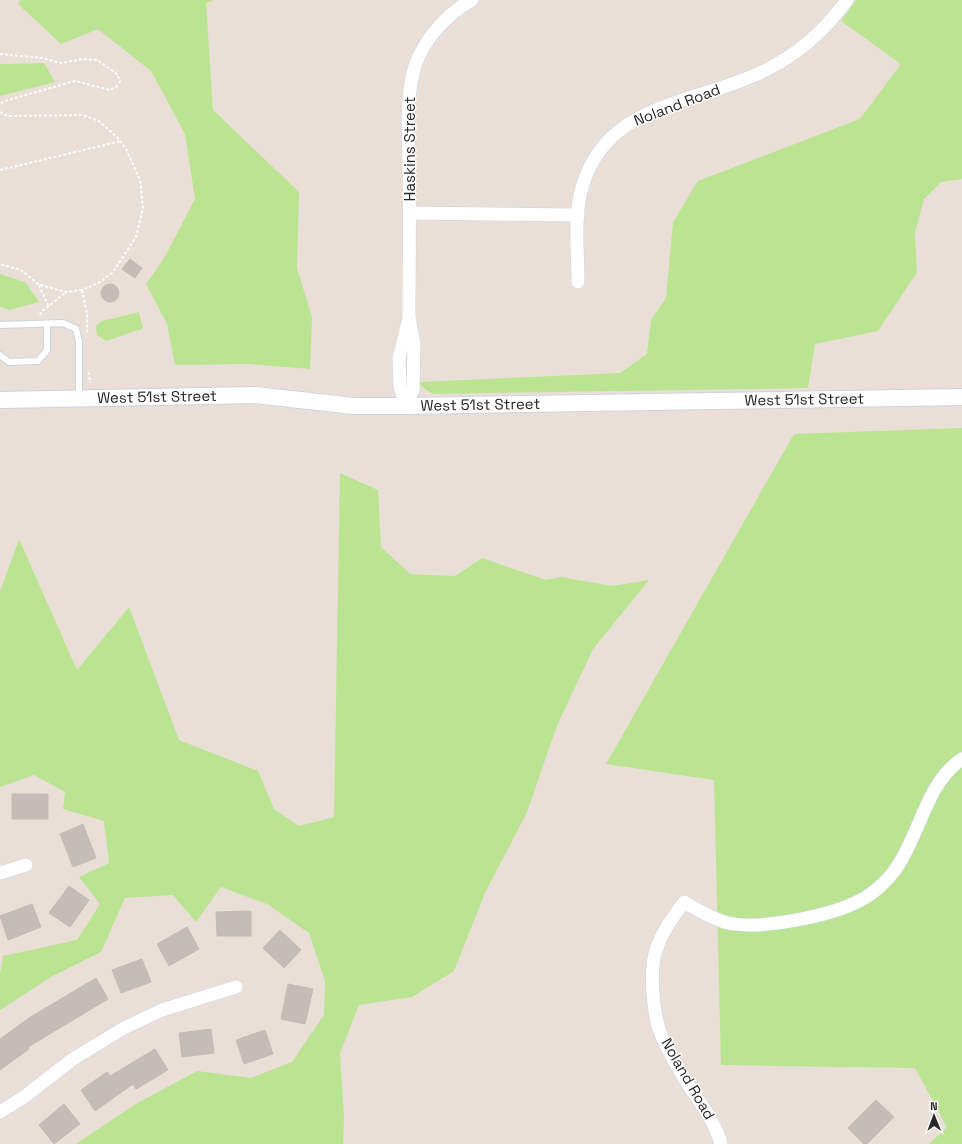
<svg xmlns="http://www.w3.org/2000/svg" width="962" height="1144" viewBox="0 0 962 1144" font-family="'Space Grotesk',sans-serif">
	<style>
		.green { fill: #bae491 }
		.building { fill: #c5bcb7; stroke: #c5bbb1 }
		.lines { fill: none; stroke-linecap: round; stroke-linejoin: round }
		.service-casing { stroke: #ccd3e1; stroke-width: 8 }
		.minor-casing { stroke: #ccd3e1; stroke-width: 14 }
		.tertiary-casing { stroke: #ccd3e1; stroke-width: 18 }
		.path { stroke: #fff; stroke-width: 2; stroke-dasharray: 3 2; stroke-linecap: butt }
		.service { stroke: #fff; stroke-width: 6 }
		.minor { stroke: #fff; stroke-width: 13 }
		.tertiary { stroke: #fff; stroke-width: 16 }
		.labels { text-anchor: middle; stroke-width: 3; stroke-linejoin: round; paint-order: stroke }
		.street-label { font-size: 15px; fill: #272727; stroke: #fff }
	</style>
	<rect width="100%" height="100%" fill="#eadfd7"/>
	<g class="green">
		<polygon points="20,0 214,0 206,3 213,110 299,192 297,268 312,317 310,369 249,364 175,365 167,324 146,284 163,260 195,199 185,134 151,71 98,29 61,44 18,4"/>
		<polygon points="856,0 962,0 962,179 941,182 924,199 915,233 917,272 878,331 815,344 808,388 433,394 422,387 419,382 620,373 647,354 651,320 666,298 673,222 698,181 860,119 901,64 841,21"/>
		<polygon points="44,63 55,82 0,96 0,64"/>
		<polygon points="0,274 25,282 39,302 10,310 0,307"/>
		<path d="M139 312 143 329C129 332 120 337 106 341L97 335 96 326 102 321Z"/>
		<polygon points="962,428 962,1144 929,1144 947,1127 915,1068 721,1065 714,780 606,764 794,434"/>
		<polygon points="340,473 378,490 381,547 410,574 455,576 482,558 546,580 561,577 612,586 649,580 593,649 556,728 527,812 485,893 454,971 412,997 359,1005 340,1053 344,1118 343,1144 76,1144 134,1105 197,1071 251,1078 292,1062 324,1015 325,981 309,933 267,904 221,887 196,922 173,895 125,898 101,952 51,977 0,1010 0,974 3,956 77,940 100,904 79,877 109,863 104,821 63,809 65,792 34,775 0,787 0,592 19,539 77,670 129,607 179,740 258,771 274,809 299,826 334,817"/>
	</g>
	<g class="building">
		<polygon points="130,259 142,268 135,278 122,269"/>
		<circle cx="110" cy="293" r="9"/>
		<rect x="12" y="794" width="36" height="25"/>
		<polygon points="83,824 96,858 73,867 60,834"/>
		<polygon points="69,886 89,900 70,927 49,913"/>
		<polygon points="32,904 41,927 8,940 0,916"/>
		<polygon points="251,911 251,936 217,936 216,912"/>
		<polygon points="187,927 199,949 169,966 157,944"/>
		<polygon points="280,930 301,950 284,968 263,948"/>
		<polygon points="142,959 151,982 121,993 112,970"/>
		<polygon points="96,978 108,999 28,1047 29,1049 0,1070 0,1039 29,1018"/>
		<polygon points="288,984 313,989 305,1024 281,1019"/>
		<polygon points="211,1029 214,1053 182,1057 179,1033"/>
		<polygon points="265,1030 273,1054 244,1064 236,1040"/>
		<polygon points="155,1049 168,1070 136,1089 133,1084 95,1111 81,1090 107,1072 110,1076"/>
		<polygon points="876,1100 894,1117 867,1144 864,1144 848,1128"/>
		<polygon points="64,1104 80,1124 54,1144 39,1125"/>
	</g>
	<g class="lines">
		<defs>
			<g id="service">
				<polyline points="0,325 63,323 76,329 79,341 79,398"/>
				<polyline points="0,355 9,362 38,361 47,350 47,324"/>
			</g>
			<g id="minor">
				<polyline points="410,213 578,215"/>
				<path d="M578 282C578 254 574 218 581 191 604 101 696 105 766 70 798 54 826 29 847 0"/>
				<path d="M406 406 413 390 414 344 409 318C409 269 410 219 409 169 409 136 405 98 415 66 424 39 448 13 472 0"/>
				<polyline points="406,406 400,387 399,358 408,322"/>
				<polyline points="0,873 26,865"/>
				<polyline points="0,1112 24,1097 73,1059 124,1028 162,1010 236,987"/>
				<path d="M721 1144C715 1121 700 1103 687 1083 678 1068 669 1053 662 1037 653 1016 649 972 656 950 662 932 673 917 684 902 698 910 712 919 728 923 761 930 831 916 861 900 873 894 887 881 895 870 920 836 925 784 962 759"/>
			</g>
			<g id="tertiary">
				<path id="s1" d="M0 400 255 395 354 406H406L962 397"/>
			</g>
		</defs>
		<use href="#service" class="service-casing"/>
		<use href="#minor" class="minor-casing"/>
		<use href="#tertiary" class="tertiary-casing"/>
		<g class="path">
			<polyline points="0,54 42,58 61,63 83,59 97,60 117,74 120,81 116,87 110,90 75,81 5,101 0,104"/>
			<polyline points="0,112 7,116 83,115 99,121 118,138 126,149 140,180 143,208 136,237 113,272 100,282 82,290 66,292 47,287 38,284 21,270 0,264"/>
			<polyline points="0,170 121,141"/>
			<polyline points="39,285 48,305"/>
			<polyline points="82,290 87,314 87,332"/>
			<polyline points="40,315 42,311 65,293"/>
			<polyline points="89,372 90,383"/>
		</g>
		<use href="#service" class="service"/>
		<use href="#minor" class="minor"/>
		<use href="#tertiary" class="tertiary"/>
	</g>
	<g class="labels">
		<g class="street-label">
			<text transform="translate(677 105) rotate(-21)" y="5">Noland Road</text>
			<text transform="translate(410 149) rotate(-90)" y="5">Haskins Street</text>
			<text dy="5" stroke="none"><textPath href="#s1" startOffset="157">West 51st Street</textPath></text>
			<text dy="5" stroke="none"><textPath href="#s1" startOffset="805">West 51st Street</textPath></text>
			<text dy="5" stroke="none"><textPath href="#s1" startOffset="481">West 51st Street</textPath></text>
			<text transform="translate(688 1079) rotate(60)" y="5">Noland Road</text>
		</g>
	</g>
	<g transform="translate(934 1116) rotate(359)" stroke="#ffffff" stroke-width="3" paint-order="stroke">
	<path d="M0-3L7 15L0 10L-7 15Z" fill="#272727"/>
	<text y="-6" font-size="11" font-weight="bold" text-anchor="middle" fill="#272727">N</text>
	</g>
</svg>
